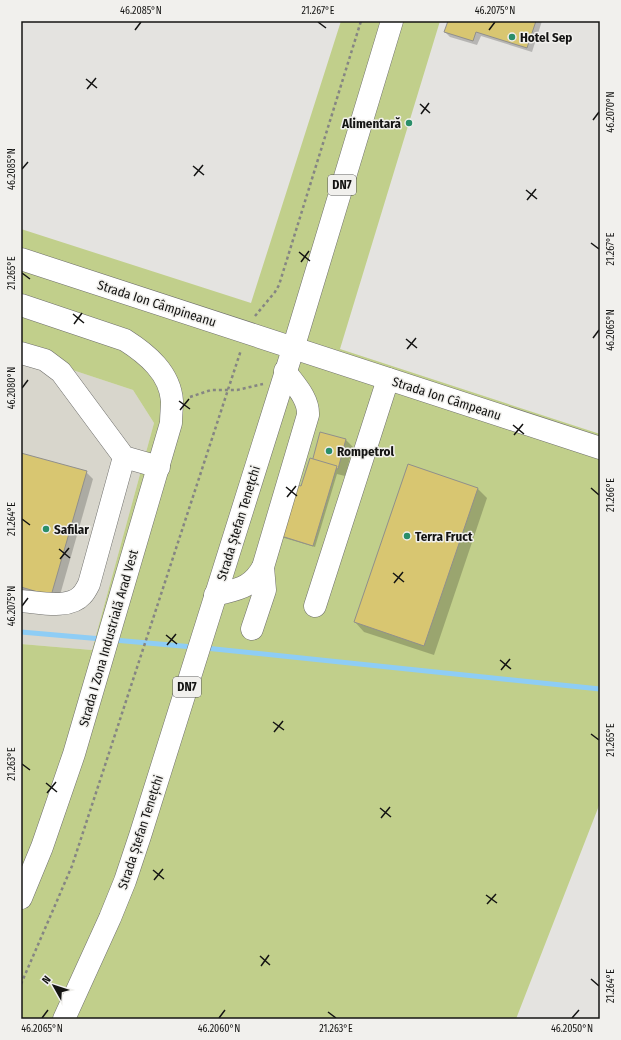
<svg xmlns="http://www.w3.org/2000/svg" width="621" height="1040" viewBox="0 0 621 1040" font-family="'Fira Sans Condensed',sans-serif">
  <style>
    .built { fill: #d8d6cc }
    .green { fill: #c1cf8b }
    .shadow { fill: #0003 }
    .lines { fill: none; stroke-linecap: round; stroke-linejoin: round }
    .stream { stroke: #8ecdf5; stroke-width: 5 }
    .building { fill: #d8c671; stroke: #908f8c }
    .minor-casing { stroke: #6f6f6c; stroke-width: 23 }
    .highway-casing { stroke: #6f6f6c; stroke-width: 23 }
    .path { stroke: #858583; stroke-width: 2.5; stroke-dasharray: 3 3; stroke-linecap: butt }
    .minor { stroke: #fff; stroke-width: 22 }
    .highway { stroke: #fff; stroke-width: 22 }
    .ticks { fill: none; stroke: #141413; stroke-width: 1.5 }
    .poi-dot { fill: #2a8e69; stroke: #f1f0ed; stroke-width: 1.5 }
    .labels { text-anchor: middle; stroke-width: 3; stroke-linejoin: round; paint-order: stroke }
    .shield { fill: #f1f0ed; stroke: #565654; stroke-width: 1 }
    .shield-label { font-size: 12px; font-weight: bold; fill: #141413 }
    .poi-label { font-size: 13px; font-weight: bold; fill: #141413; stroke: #f1f0ed; text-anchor: start }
    .street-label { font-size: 13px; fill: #141413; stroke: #f1f0ed }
    .neatline { fill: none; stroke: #141413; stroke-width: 1.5 }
    .ticks-label { font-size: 10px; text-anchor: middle; fill: #141413 }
  </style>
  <rect width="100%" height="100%" fill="#e4e3e0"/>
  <path class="built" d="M21,353L133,390L154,423L92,650L21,644Z"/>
  <path class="green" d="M341,21H440L340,349L600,434V803L516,1019H21V644L92,650L154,423L133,390L21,353V229L251,303Z"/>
  <g class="shadow">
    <path d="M449,21H542L532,52L481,36L477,45L450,37L445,32Z"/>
    <path d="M346,440L353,447L345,476L337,474L315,547L281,537L313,460Z"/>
    <path d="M21,454L86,472L93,479L58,602L21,591Z"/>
    <path d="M478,489L487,498L434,655L364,632L355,622Z"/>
  </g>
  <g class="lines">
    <g class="stream">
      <path d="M21,632L102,639"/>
      <path d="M114,640L193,647"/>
      <path d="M205,648L600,689"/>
    </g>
  </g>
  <g class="building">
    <path d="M448,21H536L527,48L476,32L473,41L444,32Z"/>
    <path d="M320,432L346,439L338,469L312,462Z"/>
    <path d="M21,453L87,471L51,596L21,587Z"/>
    <path d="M310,458L337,466L313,546L278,535L293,484L301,486Z"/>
    <path d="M408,464L478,488L424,646L354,622Z"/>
  </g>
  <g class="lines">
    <defs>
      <g id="minor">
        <path d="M21,259L600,448"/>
        <path d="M21,305L125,340C147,354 170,373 172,401C172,408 171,416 171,423L74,754L42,847L21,898"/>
        <path d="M21,353L45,360L61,372L124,457L159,467"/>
        <path d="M215,595C237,589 251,589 263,567L308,415C309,398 294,384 285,371"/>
        <path d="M21,601C38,602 69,610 82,595C85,592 87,588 89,584L124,457"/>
        <path d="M315,606L388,379"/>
        <path d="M252,629L265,590L263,567"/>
      </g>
      <path id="highway" d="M64,1019L110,918L125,881L140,836L293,349L392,21"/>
    </defs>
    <use href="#minor" class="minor-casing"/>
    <use href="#highway" class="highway-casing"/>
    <g class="path">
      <path d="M255,316L275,292L279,285L361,21"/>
      <path d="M190,397L211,390H237L263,384"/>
      <path d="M21,984L72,866L241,350"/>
    </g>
    <use href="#minor" class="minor"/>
    <use href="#highway" class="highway"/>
  </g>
  <path class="ticks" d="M318,22L326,28M135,30L141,22M489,30L495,22M86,79L97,88M87,89L96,78M420,104L430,113M421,114L429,103M593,120L599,112M193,166L204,175M22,169L28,162M194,176L203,165M526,190L537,199M527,200L536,189M591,243L599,249M299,252L310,261M301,262L309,251M22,273L30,279M73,314L84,323M74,324L82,313M593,338L599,330M406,339L417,348M407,349L416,338M22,388L28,380M179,401L190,409M180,410L189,399M513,425L524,434M514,435L523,424M286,487L297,496M591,488L599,495M287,497L296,486M22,519L30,525M59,549L70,558M60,559L69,548M393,573L404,582M394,583L403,572M22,606L28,598M166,635L177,644M167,645L176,634M500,660L511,669M501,670L510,659M273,722L284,730M274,732L283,721M591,734L599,740M22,764L30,770M46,783L57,792M47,793L56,782M380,808L391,817M381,818L390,807M153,870L164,879M154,880L163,869M486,895L497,903M487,904L496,894M260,956L270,965M261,966L269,955M591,979L599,986M328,1012L336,1018M42,1018L48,1010M219,1018L225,1010M572,1018L579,1010"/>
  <g class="poi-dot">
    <circle cx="512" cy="37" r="4"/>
    <circle cx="409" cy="123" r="4"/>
    <circle cx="329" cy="451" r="4"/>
    <circle cx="46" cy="529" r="4"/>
    <circle cx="407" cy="536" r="4"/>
  </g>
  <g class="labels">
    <g class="shield">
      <rect x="328" y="175" width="28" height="20" rx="3"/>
      <rect x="173" y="677" width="28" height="20" rx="3"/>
    </g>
    <g class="shield-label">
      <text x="342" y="189">DN7</text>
      <text x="187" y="691">DN7</text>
    </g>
    <g class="poi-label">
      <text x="520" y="42">Hotel Sep</text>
      <text x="401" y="128" text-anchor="end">Alimentară</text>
      <text x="337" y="456">Rompetrol</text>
      <text x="54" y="534">Safilar</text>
      <text x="415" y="541">Terra Fruct</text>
    </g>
    <g class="street-label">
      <text transform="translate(157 303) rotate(18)" y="5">Strada Ion Câmpineanu</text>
      <text transform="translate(447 398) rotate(18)" y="5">Strada Ion Câmpeanu</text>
      <text transform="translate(238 523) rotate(-73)" y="5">Strada Ștefan Tenețchi</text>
      <text transform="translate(108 638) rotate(-74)" y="5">Strada I Zona Industrială Arad Vest</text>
      <text transform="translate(140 832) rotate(-72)" y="5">Strada Ștefan Tenețchi</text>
    </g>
  </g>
  <rect width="621" height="1040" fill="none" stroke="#f1f0ed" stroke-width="44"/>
  <g transform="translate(54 986) rotate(309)" stroke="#f1f0ed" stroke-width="3" paint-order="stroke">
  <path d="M0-3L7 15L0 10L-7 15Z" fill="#141413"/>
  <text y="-6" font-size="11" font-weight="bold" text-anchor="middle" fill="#141413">N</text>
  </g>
  <rect x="22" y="22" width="577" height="996" class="neatline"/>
  <g class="ticks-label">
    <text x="141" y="14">46.2085°N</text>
    <text x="318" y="14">21.267°E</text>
    <text x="495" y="14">46.2075°N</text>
    <text transform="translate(610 112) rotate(-90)" y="4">46.2070°N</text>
    <text transform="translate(11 169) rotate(-90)" y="4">46.2085°N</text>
    <text transform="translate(610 249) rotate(-90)" y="4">21.267°E</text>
    <text transform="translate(11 273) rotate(-90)" y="4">21.265°E</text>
    <text transform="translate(610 330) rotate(-90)" y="4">46.2065°N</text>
    <text transform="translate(11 388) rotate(-90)" y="4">46.2080°N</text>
    <text transform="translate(610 495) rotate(-90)" y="4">21.266°E</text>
    <text transform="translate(11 519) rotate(-90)" y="4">21.264°E</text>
    <text transform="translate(11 606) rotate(-90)" y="4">46.2075°N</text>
    <text transform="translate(610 740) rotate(-90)" y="4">21.265°E</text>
    <text transform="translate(11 764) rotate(-90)" y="4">21.263°E</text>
    <text transform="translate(610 986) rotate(-90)" y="4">21.264°E</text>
    <text x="42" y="1032">46.2065°N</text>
    <text x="219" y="1032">46.2060°N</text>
    <text x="336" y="1032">21.263°E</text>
    <text x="572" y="1032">46.2050°N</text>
  </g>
</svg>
